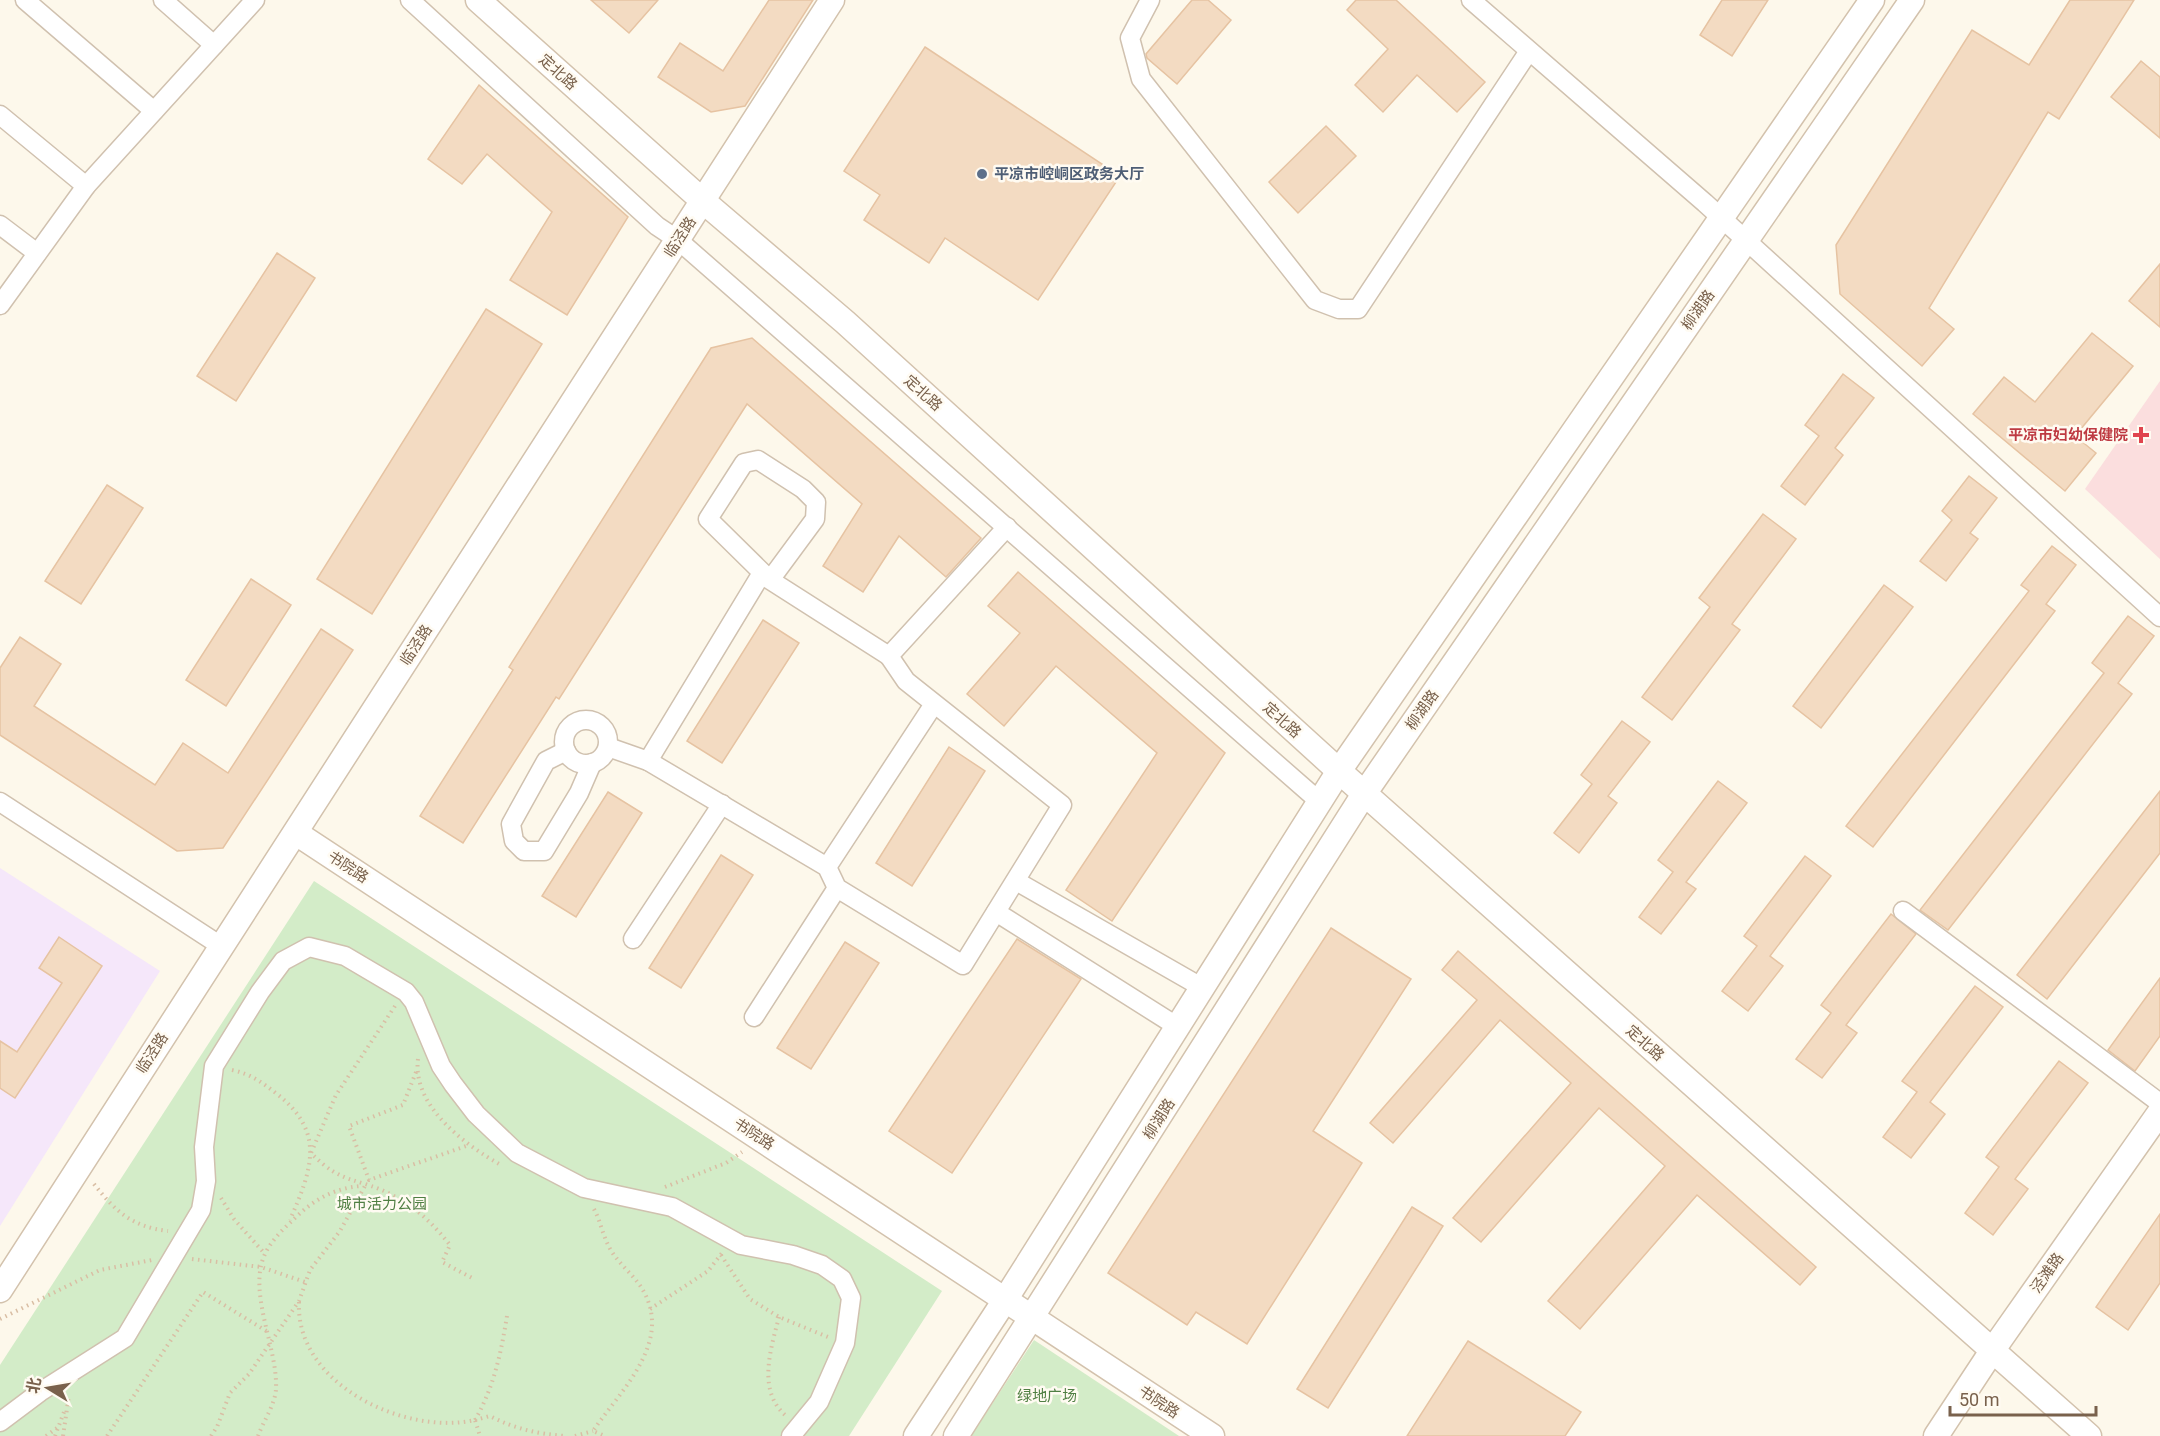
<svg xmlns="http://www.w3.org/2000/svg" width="2160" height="1436" viewBox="0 0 2160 1436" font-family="Roboto,'Noto Sans SC',sans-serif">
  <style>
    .education { fill: #f5e7fa }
    .medical { fill: #fbdede }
    .green { fill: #d3ecc8 }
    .building { fill: #f3dbc2; stroke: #e6c3a2; stroke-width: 1.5 }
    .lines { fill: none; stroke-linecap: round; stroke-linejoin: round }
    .street-casing { stroke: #d0c1af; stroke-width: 21 }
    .secondary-casing { stroke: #d3c2ad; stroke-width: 27 }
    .path { stroke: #d9bea4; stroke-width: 4; stroke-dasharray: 1.5 4.5; stroke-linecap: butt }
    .street { stroke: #fff; stroke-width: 18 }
    .secondary { stroke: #fff; stroke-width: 24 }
    .service-dot { fill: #5c6f8a; stroke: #fffbf2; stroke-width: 2 }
    .health-dot { fill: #e0444e; stroke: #fffbf2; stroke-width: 2 }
    .labels { text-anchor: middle; stroke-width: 5; stroke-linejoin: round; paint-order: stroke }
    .street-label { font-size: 15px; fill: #79614c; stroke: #fffbf2 }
    .service-label { font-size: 15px; font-weight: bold; fill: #4e5e75; stroke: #fffbf2; text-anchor: start }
    .health-label { font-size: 15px; font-weight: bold; fill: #be3a42; stroke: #fffbf2; text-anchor: end }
    .park-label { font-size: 15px; fill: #4f7f43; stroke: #fffbf2 }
  </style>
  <rect width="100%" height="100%" fill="#fdf8eb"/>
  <path class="education" d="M0,868L160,971L0,1226Z"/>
  <path class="medical" d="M2160,381V559L2085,489Z"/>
  <g class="green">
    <path d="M314,881L942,1291L849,1436H0V1365Z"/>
    <path d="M1034,1340L1179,1436H971Z"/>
  </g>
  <g class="building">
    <path d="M591,0H658L629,33Z"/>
    <path d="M769,0H813L745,106L711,112L658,77L680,43L723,71Z"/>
    <path d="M1192,0H1208L1231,20L1177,84L1147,58L1146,54Z"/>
    <path d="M1356,0H1396L1485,82L1457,112L1417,75L1383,112L1355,85L1388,49L1347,10Z"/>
    <path d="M1722,0H1768L1732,56L1700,35Z"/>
    <path d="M2070,0H2134L2059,119L2048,112L1929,308L1954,329L1922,366L1840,294L1836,245L1972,30L2029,65Z"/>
    <path d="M925,47L1120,176L1038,300L945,238L929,263L864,220L880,195L844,171Z"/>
    <path d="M2141,61L2160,77V138L2111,97Z"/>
    <path d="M479,85L628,217L567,315L510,280L552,212L487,154L462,184L428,159Z"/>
    <path d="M1326,126L1356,156L1298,213L1269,182Z"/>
    <path d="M277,253L315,278L236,401L197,376Z"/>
    <path d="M2160,264V327L2129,301Z"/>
    <path d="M486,309L542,344L372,614L317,579Z"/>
    <path d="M2092,333L2133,366L2075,436L2096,453L2065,491L1973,414L2004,377L2035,402Z"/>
    <path d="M752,338L981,538L946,577L899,536L863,592L823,566L862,504L747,404L559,699L556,697L463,843L420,816L513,670L509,667L711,348Z"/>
    <path d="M1843,374L1874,398L1835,448L1843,455L1805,505L1781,486L1819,436L1805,425Z"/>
    <path d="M1969,476L1997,498L1970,533L1978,539L1946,581L1920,561L1952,520L1942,511Z"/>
    <path d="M107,485L143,508L81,604L45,581Z"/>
    <path d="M1763,514L1796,539L1732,624L1740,630L1672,720L1642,697L1710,607L1699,598Z"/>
    <path d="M2052,546L2076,565L2046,604L2055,611L1873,847L1846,826L2029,591L2021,585Z"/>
    <path d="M1018,572L1225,753L1112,921L1066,890L1157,753L1056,666L1004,726L967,694L1020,633L988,606Z"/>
    <path d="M251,579L291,605L226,706L186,680Z"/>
    <path d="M1884,585L1913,607L1821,728L1793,706Z"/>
    <path d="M2128,616L2154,636L2118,683L2132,694L1948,930L1920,910L2104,673L2092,663Z"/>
    <path d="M763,620L799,643L722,763L687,741Z"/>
    <path d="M321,629L353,650L223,848L177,851L0,735V668L20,637L61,664L34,706L155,785L183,743L228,773Z"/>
    <path d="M1622,721L1650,742L1608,796L1617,803L1579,853L1554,833L1592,784L1581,775Z"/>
    <path d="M949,747L985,771L912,886L876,863Z"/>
    <path d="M1718,781L1747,803L1686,882L1696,889L1661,934L1639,917L1673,872L1658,860Z"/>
    <path d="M2160,791V853L2047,999L2017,975Z"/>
    <path d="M608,792L642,813L576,917L542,896Z"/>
    <path d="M721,855L753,875L681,988L649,968Z"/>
    <path d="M1805,856L1831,876L1770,956L1783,966L1748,1011L1722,991L1757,946L1744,936Z"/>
    <path d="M1891,914L1916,934L1846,1025L1857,1033L1822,1078L1796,1059L1831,1013L1821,1005Z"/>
    <path d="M1331,928L1411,979L1313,1131L1362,1163L1247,1344L1196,1312L1187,1325L1108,1273Z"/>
    <path d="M59,937L102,966L15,1098L0,1088V1041L17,1052L62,983L39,968Z"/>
    <path d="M1017,939L1081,979L952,1173L889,1131Z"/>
    <path d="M845,942L879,963L811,1069L777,1048Z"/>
    <path d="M1458,951L1816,1267L1800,1285L1697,1195L1580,1329L1548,1301L1665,1166L1599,1108L1481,1242L1453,1218L1571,1083L1500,1020L1393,1143L1370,1123L1477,1000L1442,970Z"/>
    <path d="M2160,978V1036L2135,1071L2108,1050Z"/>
    <path d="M1975,986L2003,1007L1930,1102L1945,1114L1911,1158L1883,1137L1917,1092L1902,1081Z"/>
    <path d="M2059,1061L2088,1083L2015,1179L2028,1189L1993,1235L1965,1213L1999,1167L1986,1157Z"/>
    <path d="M1412,1207L1443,1226L1328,1408L1297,1389Z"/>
    <path d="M2160,1214V1283L2128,1330L2096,1307Z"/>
    <path d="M1468,1341L1581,1412L1565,1436H1407Z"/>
  </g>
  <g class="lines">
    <defs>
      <g id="street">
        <path d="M25,0L154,111"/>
        <path d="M163,0L214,45"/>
        <path d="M410,0L657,226L678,240L1320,802"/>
        <path d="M1150,0L1130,38L1141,79L1315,300L1339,309H1358L1529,51"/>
        <path d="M1471,0L1705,203L2160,617"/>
        <path d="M0,115L86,186"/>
        <path d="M0,225L37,253"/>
        <path d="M0,305L86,186L255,0"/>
        <path d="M770,580L815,519L816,502L803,489L758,460L744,463L708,519L770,580L889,656"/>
        <circle cx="586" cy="742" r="22"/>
        <path d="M608,747L648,761L827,867L837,888L963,965L1062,805L906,681L889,656L1007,527"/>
        <path d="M566,751L546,761L511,824L514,841L524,851H544L579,793L592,763"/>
        <path d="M648,761L762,573"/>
        <path d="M0,802L221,946"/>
        <path d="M827,867L934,704"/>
        <path d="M1016,881L1203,988"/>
        <path d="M1903,911L2160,1103"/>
        <path d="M996,912L1178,1027"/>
        <path d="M633,939L722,804"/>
        <path d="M754,1017L837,888"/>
        <path d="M0,1422L40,1392L125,1338L201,1210L206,1181L204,1147L214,1066L260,992L283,961L309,947L345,956L406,992L414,1002L441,1066L453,1084L476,1114L517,1153L584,1188L672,1207L741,1245L793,1255L822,1265L842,1279L851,1298L845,1343L819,1402L791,1436"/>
      </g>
      <g id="secondary">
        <path d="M478,0L703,201L845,322L1339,771L2089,1436"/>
        <path d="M296,833L1212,1436"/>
        <path d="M0,1290L832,0"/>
        <path d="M916,1436L1005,1300L1339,771L1872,0"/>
        <path d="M956,1436L1364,794L1912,0"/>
        <path d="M1936,1436L1992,1351L2160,1112"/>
      </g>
    </defs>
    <use href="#street" class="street-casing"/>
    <use href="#secondary" class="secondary-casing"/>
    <g class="path">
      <path d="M395,1006L336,1095L311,1153C343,1186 359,1177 394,1196C416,1207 435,1226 450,1245L442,1262L474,1279"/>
      <path d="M418,1059C412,1106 465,1145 501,1165"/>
      <path d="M232,1070C251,1074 263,1083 277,1094C327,1133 311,1171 290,1220"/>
      <path d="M416,1072L403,1105L349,1126L369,1180L469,1145"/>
      <path d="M94,1184C115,1211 132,1227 168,1231"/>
      <path d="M665,1187L726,1163L742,1152"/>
      <path d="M221,1198L234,1219L265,1254"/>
      <path d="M594,1209C601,1222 603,1238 612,1252C621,1266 636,1277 644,1292C672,1344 620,1391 593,1431L605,1436"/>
      <path d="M721,1255L750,1299L779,1317L828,1337"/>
      <path d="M192,1259L261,1267L305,1282"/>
      <path d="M299,1302C295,1384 405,1436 475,1420L480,1436"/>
      <path d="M650,1309L708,1271L722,1253"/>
      <path d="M779,1317C771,1348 757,1390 785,1415"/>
      <path d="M0,1319L100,1270L152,1260"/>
      <path d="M475,1420C494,1387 501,1353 507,1316"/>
      <path d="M475,1420L490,1416C515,1429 538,1434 566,1436"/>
      <path d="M46,1436L57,1428"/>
      <path d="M55,1436L64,1412"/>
      <path d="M63,1436L69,1395"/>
      <path d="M107,1436L203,1292L268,1332"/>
      <path d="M211,1436L217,1427L230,1393L249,1374L299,1301L310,1270L340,1231L365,1186"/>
      <path d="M258,1436C263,1422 275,1405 276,1389C278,1348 247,1292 265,1254C271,1241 283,1229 294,1219C313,1200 334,1188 361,1186"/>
      <path d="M575,1436L593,1431"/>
    </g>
    <use href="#street" class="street"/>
    <use href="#secondary" class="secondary"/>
  </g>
  <circle class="service-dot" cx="982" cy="174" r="6"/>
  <path class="health-dot" d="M2138 426h6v6h6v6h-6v6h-6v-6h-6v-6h6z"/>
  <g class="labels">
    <g class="street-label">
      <text transform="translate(558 72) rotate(42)" y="5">定北路</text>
      <text transform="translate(680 237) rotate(-57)" y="5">临泾路</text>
      <text transform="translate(1698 310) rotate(-55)" y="5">柳湖路</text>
      <text transform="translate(923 393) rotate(42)" y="5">定北路</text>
      <text transform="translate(416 645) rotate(-57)" y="5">临泾路</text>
      <text transform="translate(1422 710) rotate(-55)" y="5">柳湖路</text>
      <text transform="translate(1282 720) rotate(42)" y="5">定北路</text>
      <text transform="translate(348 867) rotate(33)" y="5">书院路</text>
      <text transform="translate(1645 1043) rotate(42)" y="5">定北路</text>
      <text transform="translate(152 1053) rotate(-57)" y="5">临泾路</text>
      <text transform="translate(1159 1119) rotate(-58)" y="5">柳湖路</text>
      <text transform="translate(754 1134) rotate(33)" y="5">书院路</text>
      <text transform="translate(2047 1273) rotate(-55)" y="5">泾滩路</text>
      <text transform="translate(1159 1402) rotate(34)" y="5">书院路</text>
    </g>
    <g class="service-label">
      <text x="994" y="179">平凉市崆峒区政务大厅</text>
    </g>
    <g class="health-label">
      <text x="2128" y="440">平凉市妇幼保健院</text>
    </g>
    <g class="park-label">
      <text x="382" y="1209">城市活力公园</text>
      <text x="1047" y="1401">绿地广场</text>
    </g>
  </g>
  <g transform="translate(48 1388) rotate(281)" stroke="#fffbf2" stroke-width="4.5" paint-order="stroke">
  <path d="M0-4.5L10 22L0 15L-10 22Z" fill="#79614c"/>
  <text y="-9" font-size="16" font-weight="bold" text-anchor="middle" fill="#79614c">北</text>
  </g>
  <path d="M1950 1406v9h146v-9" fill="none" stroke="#79614c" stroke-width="3"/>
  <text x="1959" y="1406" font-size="18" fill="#79614c" stroke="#fffbf2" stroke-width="4.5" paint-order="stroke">50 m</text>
</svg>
